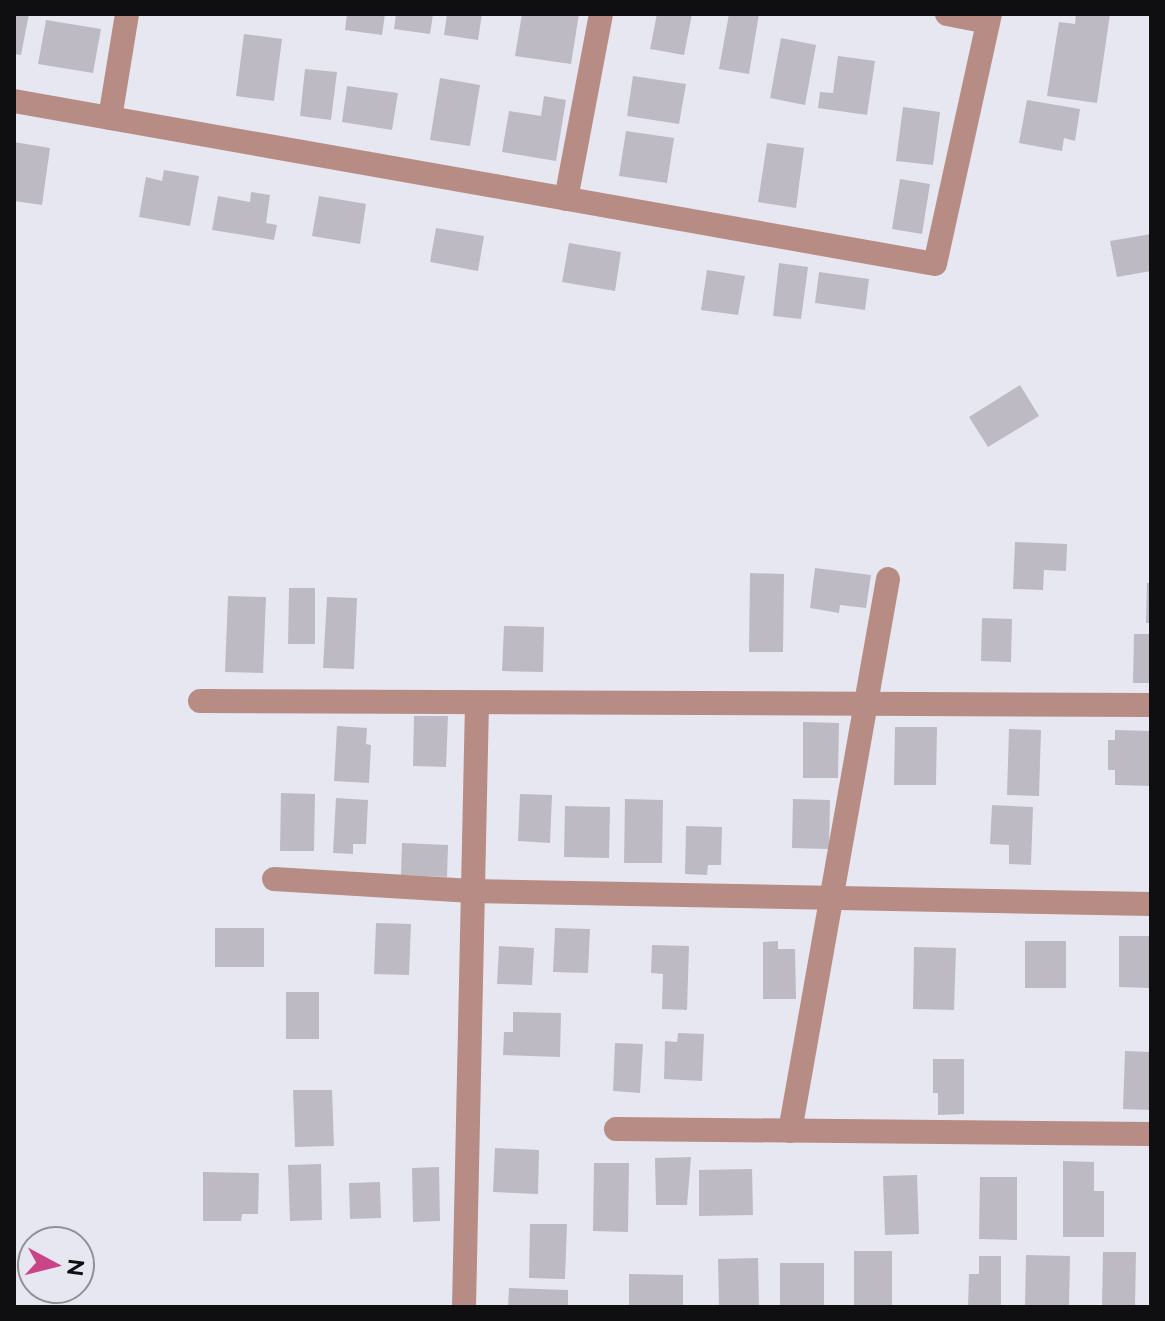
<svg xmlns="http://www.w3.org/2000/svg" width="1165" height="1321" viewBox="0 0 1165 1321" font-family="Raleway,sans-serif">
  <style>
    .building { fill: #bebac4 }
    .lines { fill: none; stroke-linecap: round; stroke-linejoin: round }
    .street { stroke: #b78c85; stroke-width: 24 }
  </style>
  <rect width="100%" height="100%" fill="#e7e7f2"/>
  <g class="building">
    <path d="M14,14H29L21,55L14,54Z"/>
    <path d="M347,14H385L382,35L345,30Z"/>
    <path d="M396,14H433L430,34L394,29Z"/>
    <path d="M447,14H482L478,40L444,35Z"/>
    <path d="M522,14H579L571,64L515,56Z"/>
    <path d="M657,14H692L684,55L650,49Z"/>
    <path d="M729,14H759L749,74L719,69Z"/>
    <path d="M1076,14H1110L1097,103L1047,96L1059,22L1075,24Z"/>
    <path d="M46,20L101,29L93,73L38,64Z"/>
    <path d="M244,34L282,39L274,101L236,96Z"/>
    <path d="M781,38L816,45L805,105L770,98Z"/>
    <path d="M838,56L875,61L867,115L818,108L820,92L833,93Z"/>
    <path d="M305,69L337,72L331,120L300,116Z"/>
    <path d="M633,76L686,84L679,124L627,116Z"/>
    <path d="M440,78L480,85L470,146L430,140Z"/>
    <path d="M347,86L398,93L392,130L342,122Z"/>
    <path d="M544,96L566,100L556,161L502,152L509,111L541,116Z"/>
    <path d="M1027,100L1080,109L1075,141L1064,138L1062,151L1019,143Z"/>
    <path d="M903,107L940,112L933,165L896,161Z"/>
    <path d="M626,131L674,138L667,183L619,176Z"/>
    <path d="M14,142L50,148L42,205L14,201Z"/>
    <path d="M767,143L804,148L796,208L758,202Z"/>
    <path d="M164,170L199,176L190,226L139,217L146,177L162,181Z"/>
    <path d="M900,179L930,184L922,234L892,229Z"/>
    <path d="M251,192L270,195L266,223L277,225L274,240L212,230L218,196L250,202Z"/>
    <path d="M319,196L366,204L360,244L312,236Z"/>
    <path d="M436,228L484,236L478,271L430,262Z"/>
    <path d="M1151,234V271L1117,277L1110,241Z"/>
    <path d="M569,243L621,252L615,291L562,282Z"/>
    <path d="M779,263L808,267L801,319L773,316Z"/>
    <path d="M707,270L745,276L738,315L701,310Z"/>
    <path d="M819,272L869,279L865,310L815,303Z"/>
    <path d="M1020,385L1039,416L988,447L969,417Z"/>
    <path d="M1015,542L1067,544L1066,571L1044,570L1043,590L1013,589Z"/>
    <path d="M815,568L871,575L866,608L840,605L839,613L810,608Z"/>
    <path d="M750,573L784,574L783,652H749Z"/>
    <path d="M1147,583H1151V623H1146Z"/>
    <path d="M289,588H315V644H288Z"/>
    <path d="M228,596L266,597L263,673L225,672Z"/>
    <path d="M327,597L357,598L354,669L323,668Z"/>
    <path d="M982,618L1012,619L1011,662L981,661Z"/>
    <path d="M504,626L544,627L543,672L502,671Z"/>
    <path d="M1134,634H1151V683H1133Z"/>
    <path d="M414,716H448L446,767L413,766Z"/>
    <path d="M803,722L839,723L838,778H803Z"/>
    <path d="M337,726L367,728L366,744L371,745L369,783L334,781Z"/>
    <path d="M895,727H937L936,785H894Z"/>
    <path d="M1009,729L1041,730L1039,796L1007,795Z"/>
    <path d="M1115,730L1151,731V786L1115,785V770H1108V740H1115Z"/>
    <path d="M281,793L315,794L314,851H280Z"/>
    <path d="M520,794L552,795L550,843L518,841Z"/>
    <path d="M336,798L368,800L366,844H353V854L333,853Z"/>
    <path d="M625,799L663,800L662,863H624Z"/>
    <path d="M793,799L830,800L829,849L792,848Z"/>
    <path d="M992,805L1033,807L1031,865L1009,864V845L990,844Z"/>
    <path d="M565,806L610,807L609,858L564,857Z"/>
    <path d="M686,826L722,827L721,865H708L707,875L685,874Z"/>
    <path d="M402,843L448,845L447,877L401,875Z"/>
    <path d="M376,923L411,924L409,975L374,974Z"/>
    <rect x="215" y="928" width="49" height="39"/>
    <path d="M555,928L590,929L588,973L553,972Z"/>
    <path d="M1119,936H1151V988L1119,987Z"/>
    <path d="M778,941V949H795L796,999H763V942Z"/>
    <rect x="1025" y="941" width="41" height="47"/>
    <path d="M652,945L689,946L687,1010L662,1009L663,974L651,973Z"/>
    <path d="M499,946L534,948L532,985L497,984Z"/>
    <path d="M914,947L956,948L954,1010L913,1009Z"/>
    <rect x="286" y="992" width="33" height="47"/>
    <path d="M513,1012L561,1013L560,1057L503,1055L504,1032H513Z"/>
    <path d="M678,1033L704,1034L702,1081L664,1079L665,1041L677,1042Z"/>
    <path d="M615,1043L643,1044L640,1093L613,1091Z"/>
    <path d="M1125,1051L1151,1052V1110L1123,1109Z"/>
    <path d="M933,1059H964V1114L938,1115V1093H933Z"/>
    <path d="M293,1090H332L334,1146L295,1147Z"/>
    <path d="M495,1148L539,1150L538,1194L493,1192Z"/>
    <path d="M691,1157L687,1205H656L655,1158Z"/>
    <path d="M1063,1161L1094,1162V1191H1104V1237H1063Z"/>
    <path d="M594,1163H629L628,1232L593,1231Z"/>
    <path d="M321,1164L322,1220L290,1221L288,1165Z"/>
    <path d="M439,1167L440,1221L413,1222L412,1168Z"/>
    <path d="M752,1169L753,1215L699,1216V1170Z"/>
    <path d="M203,1172L259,1173L258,1214H242L241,1221H203Z"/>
    <path d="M917,1175L919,1234L885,1235L883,1176Z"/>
    <path d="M980,1177H1017V1240L979,1239Z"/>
    <path d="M380,1182L381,1218L350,1219L349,1183Z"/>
    <path d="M530,1224H567L565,1279L529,1278Z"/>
    <rect x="854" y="1251" width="38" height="56"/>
    <path d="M1103,1252H1136L1135,1307H1102Z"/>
    <path d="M1026,1255L1070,1256L1069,1306L1025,1305Z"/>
    <path d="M979,1256H1001V1307H968L969,1274H979Z"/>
    <path d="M758,1258L759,1307H719L718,1259Z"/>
    <rect x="780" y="1263" width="44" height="44"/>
    <path d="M629,1274L683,1275V1307H629Z"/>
    <path d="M509,1288L568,1290V1307H508Z"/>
  </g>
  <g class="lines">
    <g class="street">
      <path d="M947,14L988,22"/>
      <path d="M14,101L935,264L990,14"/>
      <path d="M110,118L127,14"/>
      <path d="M566,199L601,14"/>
      <path d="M200,701L1151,705"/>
      <path d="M274,879L472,891L1151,904"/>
      <path d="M616,1129L1151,1134"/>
      <path d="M790,1131L888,579"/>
      <path d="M464,1307L477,703"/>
    </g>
  </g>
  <rect width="1165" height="1321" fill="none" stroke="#0f0f12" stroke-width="32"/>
  <g transform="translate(56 1265) rotate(97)"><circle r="38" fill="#e7e7f2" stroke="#919198" stroke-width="2"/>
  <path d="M0-6L14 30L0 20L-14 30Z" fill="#ca4588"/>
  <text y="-12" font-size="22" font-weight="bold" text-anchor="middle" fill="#0f0f12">N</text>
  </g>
</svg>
